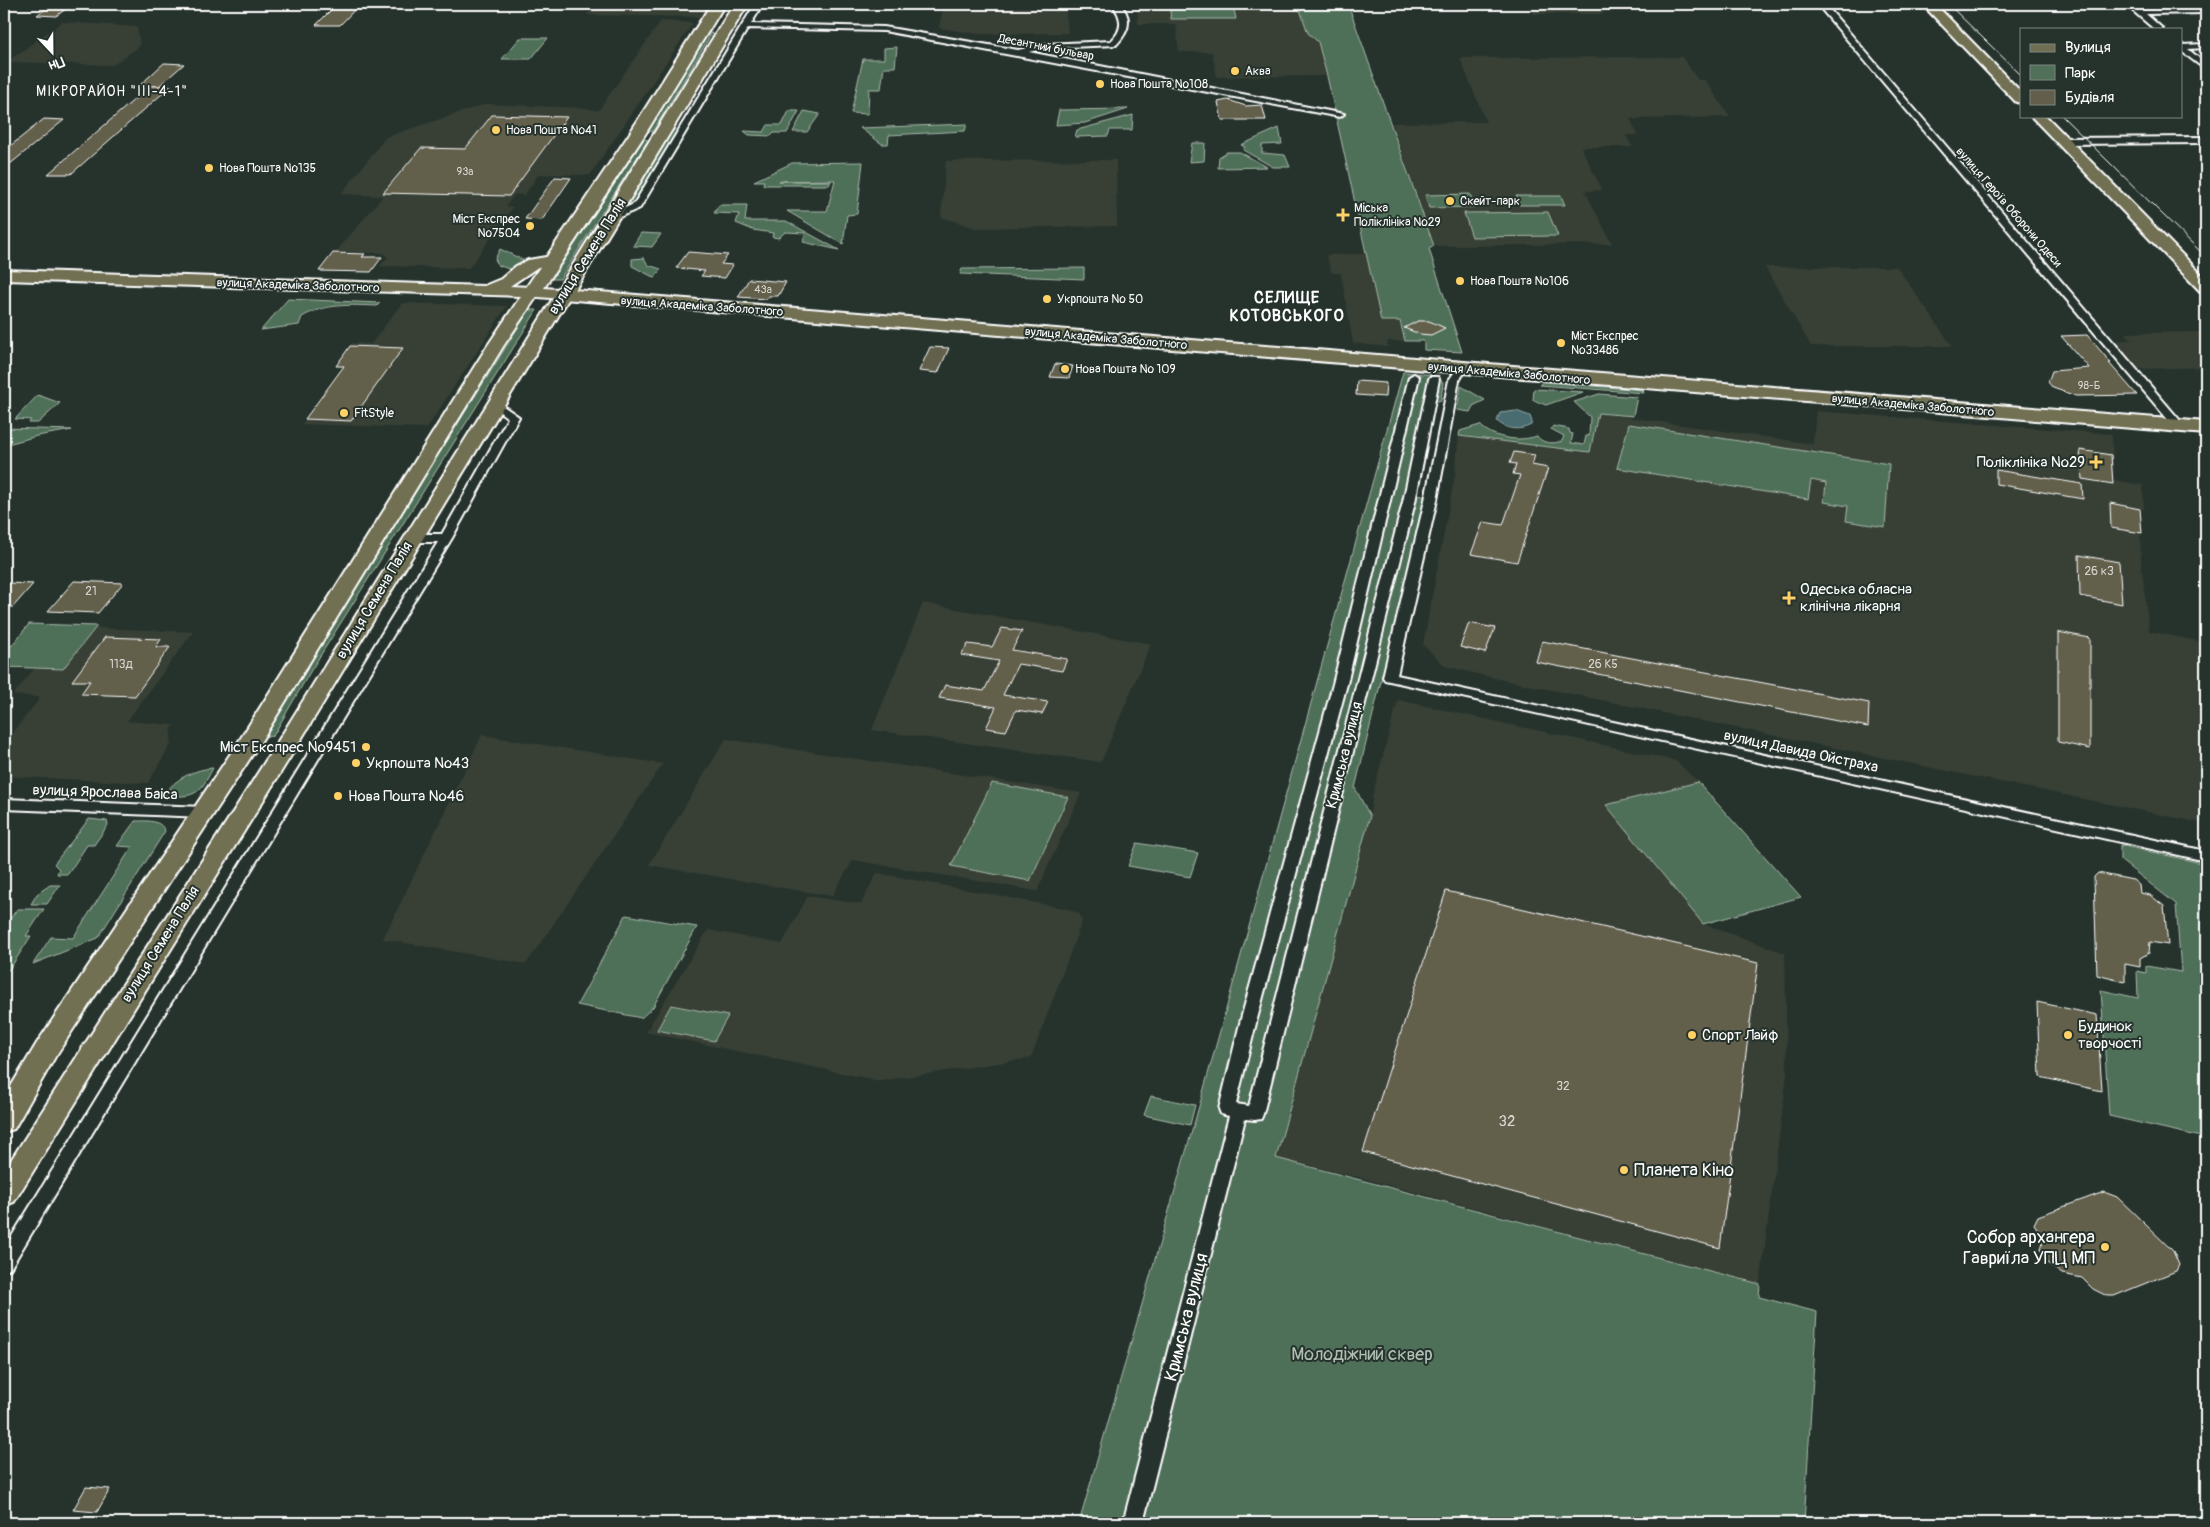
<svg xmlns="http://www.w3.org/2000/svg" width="2210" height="1527" viewBox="0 0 2210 1527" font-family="Pangolin,sans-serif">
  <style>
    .built { fill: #384036 }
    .green { fill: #507059; stroke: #a8b8ac }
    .water { fill: #4a6c71; stroke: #92a7aa }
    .building { fill: #625e4b; stroke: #fff }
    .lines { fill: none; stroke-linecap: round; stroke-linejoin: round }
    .street-casing { stroke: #fff; stroke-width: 4 }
    .primary-casing { stroke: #fff; stroke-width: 4 }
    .highway-casing { stroke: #fff; stroke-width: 4 }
    .street { fill: #26332d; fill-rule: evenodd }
    .primary { fill: #716f52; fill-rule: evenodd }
    .highway { fill: #716f52; fill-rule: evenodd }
    .tram { stroke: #fff; stroke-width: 1 }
    .poi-dot { fill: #ffd166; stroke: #26332d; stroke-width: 2 }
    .labels { text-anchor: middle; stroke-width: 4; stroke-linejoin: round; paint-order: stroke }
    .far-number-label { font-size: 11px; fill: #d8d7d2 }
    .far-street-label { font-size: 12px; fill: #fff; stroke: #26332d }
    .far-poi-label { font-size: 12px; fill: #fff; stroke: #26332d; text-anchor: start }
    .number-label { font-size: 12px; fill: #d8d7d2 }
    .far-neighbourhood-label { font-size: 14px; letter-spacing: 1px; fill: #fff; stroke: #26332d }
    .street-label { font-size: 15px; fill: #fff; stroke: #26332d }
    .poi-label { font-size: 15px; fill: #fff; stroke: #26332d; text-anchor: start }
    .near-number-label { font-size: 15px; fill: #d8d7d2 }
    .far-district-label { font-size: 16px; font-weight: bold; letter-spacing: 1px; fill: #fff; stroke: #26332d }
    .near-poi-label { font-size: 18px; fill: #fff; stroke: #26332d; text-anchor: start }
    .near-street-label { font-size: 18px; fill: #fff; stroke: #26332d }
    .near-park-label { font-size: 18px; fill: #b0bfb4; stroke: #26332d }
  </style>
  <rect width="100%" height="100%" fill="#26332d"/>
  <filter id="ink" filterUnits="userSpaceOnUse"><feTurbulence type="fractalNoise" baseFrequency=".02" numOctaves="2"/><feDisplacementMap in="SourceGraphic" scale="10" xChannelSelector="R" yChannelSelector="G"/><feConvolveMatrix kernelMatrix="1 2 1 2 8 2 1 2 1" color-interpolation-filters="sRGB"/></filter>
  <g filter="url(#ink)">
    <g class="built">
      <path d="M595,4H718L709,17L587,15Z"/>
      <path d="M947,4H1065L1068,33L979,34L939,28L944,5Z"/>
      <path d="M1137,4H1298L1308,33L1318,42L1327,76L1217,77L1212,52H1179L1176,24H1138Z"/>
      <path d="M1528,4H1654L1658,9L1602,10L1604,14H1534Z"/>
      <path d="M2134,4H2206V8L2140,9Z"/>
      <path d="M661,21L693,23L590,175L539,174L524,195L515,194L506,206L513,207L469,268L380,266L388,257L382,253L336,252L383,196L341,194L386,137L486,104L586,108L598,111Z"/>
      <path d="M62,22L137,27L140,46L113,65L7,62Z"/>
      <path d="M1682,57L1698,80H1705L1730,117L1630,119L1638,135H1626L1632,147H1581L1602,190L1585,191L1612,244L1434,246L1392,123L1486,122L1460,58Z"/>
      <path d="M1116,160L1117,226L976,228L941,217L946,161Z"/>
      <path d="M1366,254L1381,321H1400L1405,341H1387L1388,347L1353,343L1341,273H1332L1326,255Z"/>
      <path d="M1765,267H1897L1952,346H1811Z"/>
      <path d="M402,303L507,306L427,428L302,424L344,367L335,366L350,346L352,343L371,344Z"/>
      <path d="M2206,332V367L2138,369L2113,341L2132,340L2126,333Z"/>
      <path d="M1816,411L2112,434L2113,480L2143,485L2144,509H2140L2141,562L2149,631L2202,642L2206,686V824L1494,678L1445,666L1423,645L1455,475L1459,436L1590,452L1598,413L1813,444Z"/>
      <path d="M923,603L1151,644L1101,762L872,730Z"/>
      <path d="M95,628L193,632L127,721L174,725L171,730V744L148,783L4,776V743L41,697L13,695L35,668L63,669Z"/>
      <path d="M1398,700L1676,761L1698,782L1606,806L1703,924L1785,953L1787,1074L1760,1284L1354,1176L1276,1158L1370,816L1373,793Z"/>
      <path d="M482,735L663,764L526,964L383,939Z"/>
      <path d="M726,739L1081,793L1037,891L853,860L832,896L649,865Z"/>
      <path d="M877,873L1068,909L1079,914L1082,921L1031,1058L880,1081L646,1032L708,930L782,944L808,896L861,904Z"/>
    </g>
    <g class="green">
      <path d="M1298,4H1348L1434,246L1429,249L1462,352L1424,350V341H1405L1400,321H1381L1327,76L1318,42L1308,33Z"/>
      <path d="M1169,5H1233L1236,19H1171Z"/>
      <path d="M706,33H712L653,131L647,132Z"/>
      <path d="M520,38H548L531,59H502Z"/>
      <path d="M897,47L895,67H884L881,89H869L868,114L851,113L863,59H884V48Z"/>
      <path d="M1128,109L1085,123L1056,125L1059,110Z"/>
      <path d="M789,111H799L787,133H774L771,136L749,135L744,131L764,132L768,125H782Z"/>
      <path d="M804,111L820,114L807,132H793Z"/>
      <path d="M1133,115L1132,130H1110L1108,136L1075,137L1077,130Z"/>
      <path d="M967,124L965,131L889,135L888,144H882L860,128Z"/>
      <path d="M1279,128L1282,144L1262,145V153L1285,155L1290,167H1273L1243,150L1245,147L1241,145Z"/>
      <path d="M671,130H677L635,202L630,203L629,198Z"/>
      <path d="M644,139L648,140L560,279H552Z"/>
      <path d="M1192,143H1205L1204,161L1189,162Z"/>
      <path d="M1227,152H1240L1267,167L1218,168L1219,157Z"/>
      <path d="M863,162L857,214L847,215L843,244L787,211H827L835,180L779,181H831L829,185H763L764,181H754L792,163Z"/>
      <path d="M1470,194L1475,207L1429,208L1425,195Z"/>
      <path d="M1516,196H1561L1565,205H1519Z"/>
      <path d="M719,205H747L745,221H786L839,250L803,242L805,233L785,232L779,238L772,237L773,233L753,230L736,223L739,214L714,213Z"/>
      <path d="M1548,212L1558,236L1472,237L1464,213Z"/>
      <path d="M641,233L661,234L652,247L633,246Z"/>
      <path d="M500,249L525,261L511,270L498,265L495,259Z"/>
      <path d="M644,258L648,265L661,269L655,278L632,266V259Z"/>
      <path d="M1084,268V279L960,274L962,269Z"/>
      <path d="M288,299L380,303L377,306C350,305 326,303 302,317L299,325L261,330Z"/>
      <path d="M529,310H537L310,672L273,736L264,737L263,735Z"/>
      <path d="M1403,372L1435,375L1443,382L1441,400L1431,403L1415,494L1426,497L1355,788L1370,816L1276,1158L1760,1284L1759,1297L1817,1312L1804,1523H1079L1200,1103Z"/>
      <path d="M1542,382L1643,390L1644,393L1540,385Z"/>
      <path d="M1461,386L1485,400L1473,406L1470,412L1457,410Z"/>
      <path d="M1534,389L1583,392L1546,405L1533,400Z"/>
      <path d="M1599,394L1637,397L1633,416L1598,413L1590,452L1459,436L1460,431L1480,425C1493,439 1520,442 1537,436C1542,444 1554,444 1562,441L1564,436L1551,429L1553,426L1569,429L1570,433L1573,434L1571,443L1584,445L1586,436H1589L1590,417L1574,402Z"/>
      <path d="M38,395L60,403L38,423H29L31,420L15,419Z"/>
      <path d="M1629,424L1889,464L1885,527L1846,521L1848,506L1824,502L1826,483L1811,480L1808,499L1617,468Z"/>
      <path d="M4,428L72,430L37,436L4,445Z"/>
      <path d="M29,624L97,626L63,669L4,667V655Z"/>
      <path d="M213,768C199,795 196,797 166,796L165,794C174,779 195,769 213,768Z"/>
      <path d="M1698,782L1801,897L1703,924L1606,805Z"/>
      <path d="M992,783L1068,797L1030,881L951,866Z"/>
      <path d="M89,819L107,821L108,825L94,845H87L68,874H57L59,869L54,864Z"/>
      <path d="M135,821C146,821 160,819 165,831L98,938L33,964L51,937L73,938L132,847L117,846Z"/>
      <path d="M1137,843L1198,853L1190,877L1128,866Z"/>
      <path d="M2120,845L2206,864V1138L2109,1116L2101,990L2138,998L2137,971L2146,973V966L2181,972L2176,904L2120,860Z"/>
      <path d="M50,885H60L47,904H31L37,894Z"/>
      <path d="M17,909H44L26,936H31L9,970H4V928Z"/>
      <path d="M626,915L697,927L653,1007L641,1018L577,1005Z"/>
      <path d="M671,1005L728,1016L714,1041L657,1030Z"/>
      <path d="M1151,1096L1195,1105L1190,1125L1144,1115Z"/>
    </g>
    <path class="water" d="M1516,411L1530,416L1532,422L1531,425C1520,431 1506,430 1497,421L1500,413Z"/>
    <g class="building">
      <path d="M53,4H73L56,16L37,15Z"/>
      <path d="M337,4H360L340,25H316Z"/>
      <path d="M164,63L184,64L159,86H139Z"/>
      <path d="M150,86H171L71,174H48Z"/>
      <path d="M1228,100L1246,106L1262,105L1266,120H1222L1218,102Z"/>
      <path d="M492,115L567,117L509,196L383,193L421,148L465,149Z"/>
      <path d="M44,119L64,120L4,169V151Z"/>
      <path d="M555,177L571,178L542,220L525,219Z"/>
      <path d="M688,252L728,255L721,264L733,265L725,278L701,276L705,271L676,268Z"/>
      <path d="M333,253L365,254L362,257H382L371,272L319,271Z"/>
      <path d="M749,279L786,282L778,296H769L767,299L738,297Z"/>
      <path d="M1418,321H1429L1445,328L1431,335L1420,334L1404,328Z"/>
      <path d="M2087,335L2111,363H2109L2137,395L2076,396L2053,388L2048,382L2052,371L2089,368L2061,336Z"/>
      <path d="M350,346L403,348L351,421L305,419L344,366H336Z"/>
      <path d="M930,347L949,348L938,373L919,371Z"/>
      <path d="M1055,364L1073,366L1069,378L1050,377Z"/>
      <path d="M1357,381L1386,383L1385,397L1356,395Z"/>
      <path d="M2080,450L2111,455L2113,484L2082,479Z"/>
      <path d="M1514,452L1535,455L1532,465L1548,468L1517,562L1471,554L1483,522L1503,525L1520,475L1513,474L1516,464L1510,463Z"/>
      <path d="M1996,470L2082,484L2083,499L1996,484Z"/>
      <path d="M2110,503L2140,509L2142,533L2111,528Z"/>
      <path d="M2079,555L2119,562L2122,604L2080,596Z"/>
      <path d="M74,581L123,583L98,613L48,611Z"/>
      <path d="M8,583L33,584L13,607H4V589Z"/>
      <path d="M1469,623L1495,628L1485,653L1460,647Z"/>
      <path d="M1002,628L1022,631L1012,650L1067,659L1062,671L1018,664L1003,695L1048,702L1042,714L1016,710L1006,731L986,728L996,707L939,698L945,685L984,691L999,661L961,655L968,644L992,647Z"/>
      <path d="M2058,632L2090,638V749L2058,742Z"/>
      <path d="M105,637L161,639L156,647H170L135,696L81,694L90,681H72Z"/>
      <path d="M1542,641L1869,703L1868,727L1536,662Z"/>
      <path d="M2098,873L2133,880L2139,885L2140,893L2150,895L2164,906L2168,945L2150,942L2149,953L2140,958V967L2125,964V982L2097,975L2094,877Z"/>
      <path d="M1446,891L1758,963L1720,1248L1363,1152Z"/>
      <path d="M2037,1002L2097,1015L2102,1091L2040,1077Z"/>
      <path d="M2104,1192L2117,1197L2173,1251L2179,1265L2176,1271L2114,1296H2107L2093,1289L2082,1278L2062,1274L2046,1262L2041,1249L2044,1238L2034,1224L2038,1216Z"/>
      <path d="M86,1487L110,1489L97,1512L73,1510Z"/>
    </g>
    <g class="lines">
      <defs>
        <g id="street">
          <path d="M755,4H763L751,24L884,27L1018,50L1045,44L1111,41C1124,29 1122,17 1112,4H1120C1133,18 1129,32 1116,45L1045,48L1029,52L1344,114L1340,117L884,31L748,28L640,208L615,219H609V215L634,204Z"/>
          <path d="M1817,4H1825L2183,424V428H2175Z"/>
          <path d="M2125,4H2133L2140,10L2206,9V13L2146,14L2163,29H2154Z"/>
          <path d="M2206,44V48L2188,49L2206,64V70L2181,51V45Z"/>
          <path d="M2206,137V143L2062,144L2058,141L2062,138Z"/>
          <path d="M1462,366L1467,369L1459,380L1437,500L1397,675L2206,851V861L1385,680L1383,677L1425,500L1449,380L1458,367Z"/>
          <path d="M1414,374L1419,377L1347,684L1257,1019L1236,1104L1249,1106L1403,502L1429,379L1430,377H1438L1439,379L1415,502L1263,1114L1261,1119L1255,1120L1245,1119L1143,1523H1123L1229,1116L1221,1114L1219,1109L1241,1019L1333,684L1409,377Z"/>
          <path d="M496,401L519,417L452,538L10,1269L4,1271V1249L438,542H413L407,538L413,534H442L508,418L492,406L491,404Z"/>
          <path d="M4,799L204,807L211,812L204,817L4,809Z"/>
        </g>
        <g id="primary">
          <path d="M1922,4H1935L2021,92V103L2016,102Z"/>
          <path d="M2031,116H2046L2206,279V293L2200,291Z"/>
          <path d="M552,256L560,261L558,264L538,267L510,286L532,287L540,292L504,345L260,743L55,1057L14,1129L4,1132V1098L37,1043L239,741L488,345L521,296L4,280V270L484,286L501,279L516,266L528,260Z"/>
          <path d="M563,290L571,295L297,746L14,1202L4,1205V1171L275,746L555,295Z"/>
        </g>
        <path id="highway" d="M711,4H725L644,136L544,288L558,289L734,4H748L575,290L2206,422V434L526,296L523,292L628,136Z"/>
      </defs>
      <use href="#street" class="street-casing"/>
      <use href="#primary" class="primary-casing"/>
      <use href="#highway" class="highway-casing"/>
      <use href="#street" class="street"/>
      <use href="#primary" class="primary"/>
      <use href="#highway" class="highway"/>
      <g class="tram">
        <path d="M1948,4L2021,75"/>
        <path d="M2062,116L2206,257"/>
      </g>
    </g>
  </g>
  <g class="poi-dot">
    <circle cx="1235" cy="71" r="5"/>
    <circle cx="1100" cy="84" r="5"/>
    <circle cx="496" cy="130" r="5"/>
    <circle cx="209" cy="168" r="5"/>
    <circle cx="1450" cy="201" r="5"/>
    <path d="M1340.5 207.5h5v5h5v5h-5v5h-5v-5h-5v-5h5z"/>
    <circle cx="530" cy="226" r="5"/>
    <circle cx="1460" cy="281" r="5"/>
    <circle cx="1047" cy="299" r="5"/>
    <circle cx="1561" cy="343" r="5"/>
    <circle cx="1065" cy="369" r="5"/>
    <circle cx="344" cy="413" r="5"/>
    <path d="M2093.5 454.5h5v5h5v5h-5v5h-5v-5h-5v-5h5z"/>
    <path d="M1786.5 590.5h5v5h5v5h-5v5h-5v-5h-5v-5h5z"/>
    <circle cx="366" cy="747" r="5"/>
    <circle cx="356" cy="763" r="5"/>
    <circle cx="338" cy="796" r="5"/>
    <circle cx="1692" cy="1035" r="5"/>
    <circle cx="2068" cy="1035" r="5"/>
    <circle cx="1624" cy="1170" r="5"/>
    <circle cx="2105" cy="1247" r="5"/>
  </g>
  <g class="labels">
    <g class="far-number-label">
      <text x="465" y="175">93а</text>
      <text x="763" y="293">43а</text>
      <text x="2089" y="389">98-Б</text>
    </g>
    <g class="far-street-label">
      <text transform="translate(1046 47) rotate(11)" y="4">Десантний бульвар</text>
      <text transform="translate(2009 207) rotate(49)" y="4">вулиця Героїв Оборони Одеси</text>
      <text transform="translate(298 285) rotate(2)" y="4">вулиця Академіка Заболотного</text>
      <text transform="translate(702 306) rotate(4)" y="4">вулиця Академіка Заболотного</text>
      <text transform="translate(1106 338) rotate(5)" y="4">вулиця Академіка Заболотного</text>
      <text transform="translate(1509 373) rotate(5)" y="4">вулиця Академіка Заболотного</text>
      <text transform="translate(1913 405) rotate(5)" y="4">вулиця Академіка Заболотного</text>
    </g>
    <g class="far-poi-label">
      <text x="1245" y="75">Аква</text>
      <text x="1110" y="88">Нова Пошта №108</text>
      <text x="506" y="134">Нова Пошта №41</text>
      <text x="219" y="172">Нова Пошта №135</text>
      <text x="1460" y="205">Скейт-парк</text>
      <text x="1354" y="212">Міська<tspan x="1354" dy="14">Поліклініка №29</tspan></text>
      <text x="520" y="223" text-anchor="end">Міст Експрес<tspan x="520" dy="14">№7504</tspan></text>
      <text x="1470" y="285">Нова Пошта №106</text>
      <text x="1057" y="303">Укрпошта № 50</text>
      <text x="1571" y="340">Міст Експрес<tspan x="1571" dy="14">№33486</tspan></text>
      <text x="1075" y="373">Нова Пошта № 109</text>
      <text x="354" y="417">FitStyle</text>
    </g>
    <g class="number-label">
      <text x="2099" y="575">26 к3</text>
      <text x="91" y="595">21</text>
      <text x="121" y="668">113д</text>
      <text x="1603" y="668">26 К5</text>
      <text x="1563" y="1090">32</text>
    </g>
    <g class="far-neighbourhood-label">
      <text x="112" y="96">МІКРОРАЙОН "ІІІ-4-1"</text>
    </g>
    <g class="street-label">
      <text transform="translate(587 256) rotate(-58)" y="5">вулиця Семена Палія</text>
      <text transform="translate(374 600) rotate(-59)" y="5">вулиця Семена Палія</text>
      <text transform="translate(1801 751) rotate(12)" y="5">вулиця Давида Ойстраха</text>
      <text transform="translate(1344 755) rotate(-76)" y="5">Кримська вулиця</text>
      <text transform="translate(105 792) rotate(2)" y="5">вулиця Ярослава Баіса</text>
      <text transform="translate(160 944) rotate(-58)" y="5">вулиця Семена Палія</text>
    </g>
    <g class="poi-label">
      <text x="2085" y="467" text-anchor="end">Поліклініка №29</text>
      <text x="1800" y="594">Одеська обласна<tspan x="1800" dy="17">клінічна лікарня</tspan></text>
      <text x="356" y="752" text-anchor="end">Міст Експрес №9451</text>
      <text x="366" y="768">Укрпошта №43</text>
      <text x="348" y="801">Нова Пошта №46</text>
      <text x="2078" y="1031">Будинок<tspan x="2078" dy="17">творчості</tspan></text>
      <text x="1702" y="1040">Спорт Лайф</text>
    </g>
    <g class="near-number-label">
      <text x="1507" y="1126">32</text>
    </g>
    <g class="far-district-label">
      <text x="1287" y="303">СЕЛИЩЕ<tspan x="1287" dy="18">КОТОВСЬКОГО</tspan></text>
    </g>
    <g class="near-poi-label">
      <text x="1634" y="1176">Планета Кіно</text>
      <text x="2095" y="1243" text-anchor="end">Собор архангера<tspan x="2095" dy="21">Гавриїла УПЦ МП</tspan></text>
    </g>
    <g class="near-street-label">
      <text transform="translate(1186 1317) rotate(-76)" y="6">Кримська вулиця</text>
    </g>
    <g class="near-park-label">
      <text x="1362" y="1360">Молодіжний сквер</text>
    </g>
  </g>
  <rect width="2210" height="1527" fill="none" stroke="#26332d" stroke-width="20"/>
  <rect x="10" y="10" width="2190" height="1507" fill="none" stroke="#fff" stroke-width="2" filter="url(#ink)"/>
  <rect x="2020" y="28" width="162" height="90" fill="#26332d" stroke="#7d8581"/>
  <rect x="2030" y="44" width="25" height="8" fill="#716f52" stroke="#7d8581"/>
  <text x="2065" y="52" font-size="15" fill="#ffffff">Вулиця</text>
  <rect x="2030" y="65" width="25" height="15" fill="#507059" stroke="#7d8581"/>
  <text x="2065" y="78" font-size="15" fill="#ffffff">Парк</text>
  <rect x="2030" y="90" width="25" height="15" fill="#625e4b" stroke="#7d8581"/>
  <text x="2065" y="102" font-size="15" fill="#ffffff">Будівля</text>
  <g transform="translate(52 52) rotate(158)" stroke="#26332d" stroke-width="4" paint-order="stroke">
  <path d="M0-4L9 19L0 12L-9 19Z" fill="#ffffff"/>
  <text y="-8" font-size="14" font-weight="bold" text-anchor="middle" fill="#ffffff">Пн</text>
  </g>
</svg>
